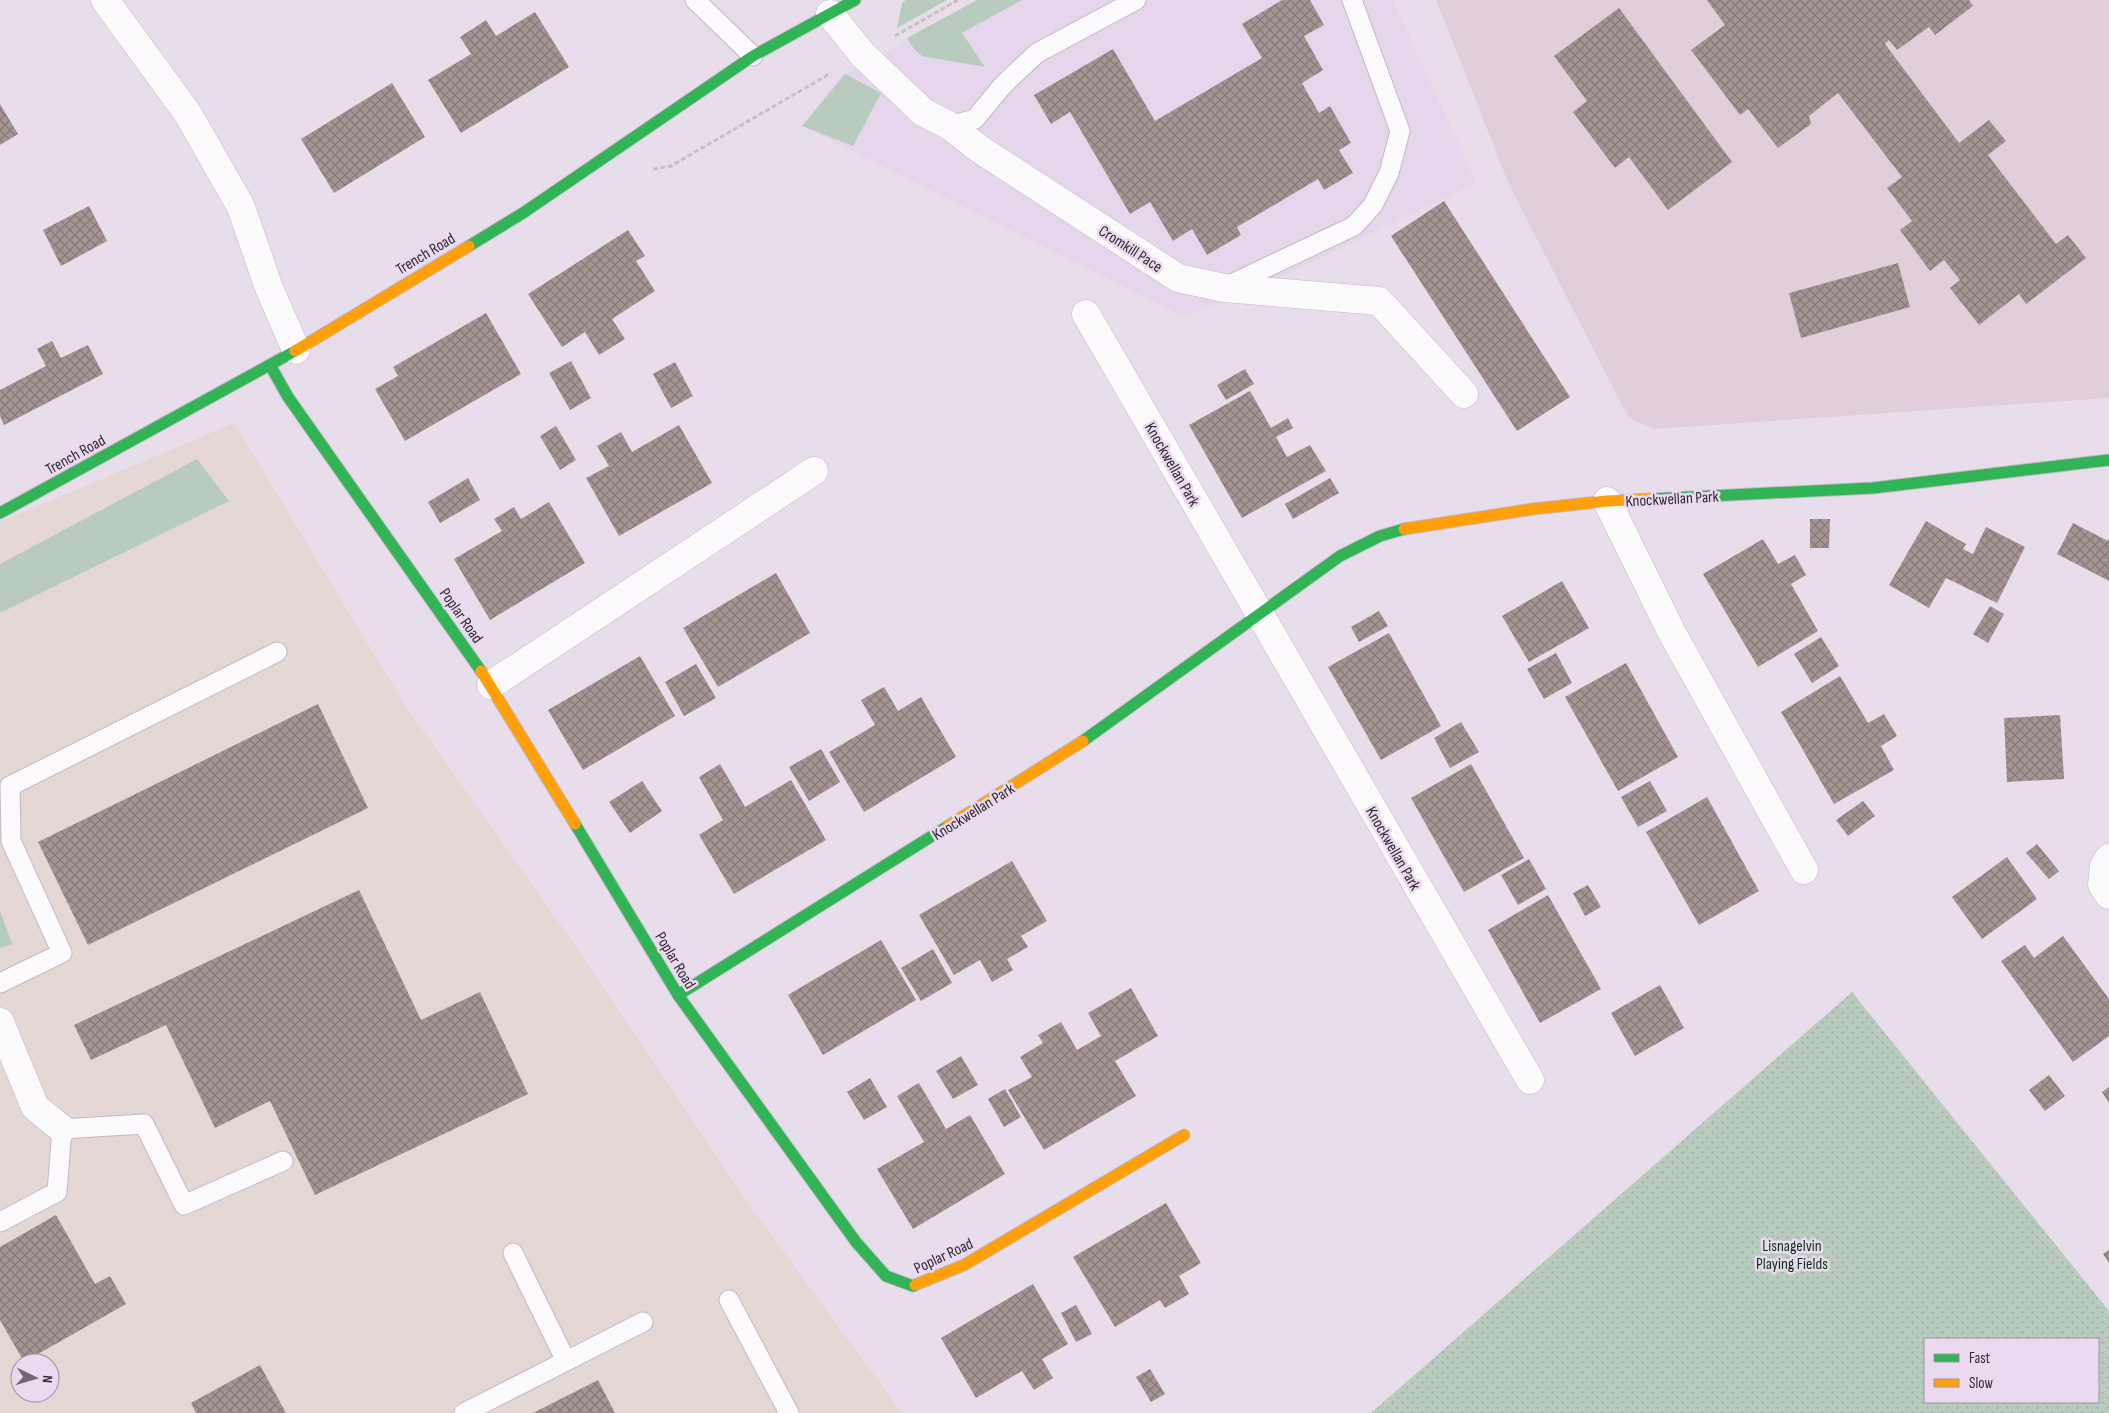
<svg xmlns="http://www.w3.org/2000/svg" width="2109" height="1413" viewBox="0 0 2109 1413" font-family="'Sofia Sans Condensed',sans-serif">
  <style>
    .built { fill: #e6d6ec }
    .industrial { fill: #e5d8d4; fill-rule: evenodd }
    .education { fill: #e0cfda }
    .green { fill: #b9cbbf }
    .park { fill: url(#park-dots); fill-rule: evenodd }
    .building { fill: url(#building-cross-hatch) }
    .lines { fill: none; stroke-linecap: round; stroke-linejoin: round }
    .lane-casing { stroke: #c0b9c3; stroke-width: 21 }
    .street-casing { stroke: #c0b9c3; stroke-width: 29 }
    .fast-casing { stroke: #c0b9c3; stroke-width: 13 }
    .slow-casing { stroke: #c0b9c3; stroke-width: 13 }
    .path { stroke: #c5c2c6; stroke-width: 3; stroke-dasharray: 5 2.5; stroke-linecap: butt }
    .lane { stroke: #fcfafc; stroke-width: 19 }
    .street { stroke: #fcfafc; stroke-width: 28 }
    .fast { stroke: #30b455; stroke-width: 11 }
    .slow { stroke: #ff9f0a; stroke-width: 11 }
    .labels { text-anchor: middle; stroke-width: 5; stroke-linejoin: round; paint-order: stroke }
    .street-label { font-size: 16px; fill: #2f2931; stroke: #ebd9f0 }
    .park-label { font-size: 16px; fill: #063316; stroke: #ebd9f0 }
  </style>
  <defs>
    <pattern id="park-dots" width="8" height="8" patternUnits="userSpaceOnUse" patternTransform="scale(1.25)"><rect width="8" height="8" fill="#b9cbbf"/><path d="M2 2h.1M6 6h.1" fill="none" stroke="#9faea5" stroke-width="1.8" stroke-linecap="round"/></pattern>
    <pattern id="building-cross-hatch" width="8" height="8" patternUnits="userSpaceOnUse" patternTransform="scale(1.25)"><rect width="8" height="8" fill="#a49594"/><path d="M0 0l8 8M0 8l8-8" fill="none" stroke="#867a79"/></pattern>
  </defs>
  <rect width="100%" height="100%" fill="#e8deeb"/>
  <path class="built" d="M985,0H1393L1475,180L1474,184L1249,293L1183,316L802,126L841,76Z"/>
  <path class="industrial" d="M234,423L405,705L577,948L753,1210L902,1413H0V522ZM20,1363H50V1393H20Z"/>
  <path class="education" d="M1436,0H2109V398L1655,429L1629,418L1510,187Z"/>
  <g class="green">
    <path d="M906,0H947L897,28L902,3Z"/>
    <path d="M977,0H1022L962,33L985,67L922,56L914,49L907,38Z"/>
    <path d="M845,74L881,93L853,146L802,126Z"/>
    <path d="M197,459L229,501L0,613V564Z"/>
    <path d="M0,911L12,944L0,948Z"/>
  </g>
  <path class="park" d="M1852,992L2109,1311V1413H1371ZM1925,1339H2098V1402H1925Z"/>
  <g class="building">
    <path d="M1282,0H1310L1324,25L1304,36L1323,70L1302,83L1319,113L1330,106L1351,143L1339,150L1353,173L1324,190L1318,179L1237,227L1241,235L1207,255L1192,229L1173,241L1150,202L1130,214L1070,112L1051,124L1034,95L1113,49L1155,121L1262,58L1242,24Z"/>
    <path d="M1707,0H1969L1973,6L1935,35L1929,27L1897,50L1889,40L1885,44L1959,143L1989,120L2006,141L1988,155L2056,244L2068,235L2086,258L2026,304L2019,294L1979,325L1950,288L1960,280L1944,260L1930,271L1900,230L1912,221L1887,188L1902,177L1838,93L1809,116L1811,124L1778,148L1748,109L1740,115L1691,50L1725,25Z"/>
    <path d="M1619,8L1732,162L1668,210L1629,157L1615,168L1573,112L1587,101L1554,56Z"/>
    <path d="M535,12L569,67L461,133L428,80L471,54L460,37L486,20L496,36Z"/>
    <path d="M392,83L425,137L334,193L301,139Z"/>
    <path d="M0,104L18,134L0,145Z"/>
    <path d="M1444,201L1570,397L1517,431L1391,236Z"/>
    <path d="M89,206L107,241L61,266L43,230Z"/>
    <path d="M628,230L645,256L636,261L655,291L612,319L625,339L599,355L585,332L562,347L528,294Z"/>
    <path d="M1898,263L1910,307L1801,338L1789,293Z"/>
    <path d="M486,313L521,374L405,441L375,389L398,376L393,367Z"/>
    <path d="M52,341L61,358L88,345L103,374L4,425L0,416V390L46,366L37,349Z"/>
    <path d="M571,361L591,398L570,410L549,373Z"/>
    <path d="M675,362L693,396L671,408L653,374Z"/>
    <path d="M1245,369L1254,384L1226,400L1217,385Z"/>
    <path d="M1250,391L1271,428L1288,418L1293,428L1276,437L1287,457L1310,445L1326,471L1242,518L1189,425Z"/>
    <path d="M679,425L712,483L619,536L586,478L609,466L597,446L621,432L632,452Z"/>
    <path d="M556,426L576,460L560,470L540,436Z"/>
    <path d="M468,478L480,500L440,523L428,502Z"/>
    <path d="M1330,478L1339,493L1293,519L1285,504Z"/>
    <path d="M549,502L585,563L490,620L454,559L502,531L494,519L514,507L521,519Z"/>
    <path d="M1810,519H1830L1829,548H1810Z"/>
    <path d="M1926,521L1966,544L1963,549L1973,554L1986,527L2025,547L1997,603L1946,578L1929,608L1889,585Z"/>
    <path d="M2073,523L2108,541L2109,538V581L2057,554Z"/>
    <path d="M1763,539L1778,564L1795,555L1806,575L1791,584L1818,631L1758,667L1703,574Z"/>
    <path d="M776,573L810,633L718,687L683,628Z"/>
    <path d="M1562,581L1589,628L1529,662L1502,616Z"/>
    <path d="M1990,606L2004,614L1988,643L1973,634Z"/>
    <path d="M1379,611L1388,626L1359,642L1351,627Z"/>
    <path d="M1389,633L1441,726L1381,760L1328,667Z"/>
    <path d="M1821,637L1839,666L1812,683L1794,654Z"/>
    <path d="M1556,653L1572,683L1544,699L1527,669Z"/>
    <path d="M640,656L675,716L583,770L548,710Z"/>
    <path d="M1626,663L1678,757L1618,791L1565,697Z"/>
    <path d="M696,664L716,698L684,716L665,682Z"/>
    <path d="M1840,676L1868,723L1884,714L1897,736L1881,746L1894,770L1834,804L1781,712Z"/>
    <path d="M884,687L898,711L921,697L956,757L864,812L829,752L875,725L861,700Z"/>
    <path d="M318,704L368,808L88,945L38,842Z"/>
    <path d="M2060,715L2064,779L2007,782L2004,718Z"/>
    <path d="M1461,722L1479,752L1450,768L1434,738Z"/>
    <path d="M821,749L840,782L809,801L789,767Z"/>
    <path d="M720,764L745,807L791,780L826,840L734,894L699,835L723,820L699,777Z"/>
    <path d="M1471,764L1524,858L1464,892L1411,798Z"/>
    <path d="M642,781L662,811L630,833L609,802Z"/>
    <path d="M1650,781L1667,811L1638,827L1621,797Z"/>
    <path d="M1707,797L1759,891L1699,925L1646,832Z"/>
    <path d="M1863,801L1875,816L1848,836L1836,820Z"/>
    <path d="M2037,844L2059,871L2049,879L2026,853Z"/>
    <path d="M2007,857L2037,899L1982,939L1952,897Z"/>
    <path d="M1529,859L1546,889L1518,905L1501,875Z"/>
    <path d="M1012,861L1047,921L1021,936L1028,947L1007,959L1013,970L992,982L980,960L954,975L919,915Z"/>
    <path d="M1588,885L1601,907L1585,916L1573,893Z"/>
    <path d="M359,890L421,1020L480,992L528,1094L315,1195L270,1101L215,1128L166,1025L91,1060L74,1025Z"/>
    <path d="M1548,895L1601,989L1540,1023L1488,930Z"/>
    <path d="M2063,936L2109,999V1036L2073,1062L2001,961L2025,945L2034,958Z"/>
    <path d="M881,940L916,1000L823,1055L788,995Z"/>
    <path d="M933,949L952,983L921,1001L901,968Z"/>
    <path d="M1660,985L1684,1028L1635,1056L1611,1013Z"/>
    <path d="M1131,988L1158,1036L1115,1061L1136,1096L1044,1150L1008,1090L1032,1077L1020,1057L1043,1043L1038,1035L1061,1022L1077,1050L1101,1036L1088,1013Z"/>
    <path d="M961,1056L978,1085L953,1099L936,1071Z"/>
    <path d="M2049,1075L2065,1096L2045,1111L2029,1090Z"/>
    <path d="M870,1078L887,1107L864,1120L847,1092Z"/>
    <path d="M919,1083L946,1129L970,1115L1005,1174L913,1229L877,1169L924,1142L897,1096Z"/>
    <path d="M2109,1087V1103L2102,1092Z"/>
    <path d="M1005,1089L1021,1117L1004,1127L988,1099Z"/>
    <path d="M1166,1203L1201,1263L1179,1276L1189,1294L1165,1308L1160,1300L1115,1327L1073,1257Z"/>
    <path d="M56,1215L95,1284L110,1276L126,1304L24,1362L0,1320V1247Z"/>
    <path d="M2109,1250V1263L2103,1254Z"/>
    <path d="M1033,1284L1068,1344L1042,1359L1053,1378L1034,1390L1022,1371L976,1398L941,1338Z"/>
    <path d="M1076,1305L1092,1334L1076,1342L1061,1313Z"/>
    <path d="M260,1365L286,1413H196L191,1403Z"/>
    <path d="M1150,1369L1165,1394L1151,1402L1136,1377Z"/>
    <path d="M598,1380L615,1413H533Z"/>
  </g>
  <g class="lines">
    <defs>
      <g id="lane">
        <path d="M695,0L753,56"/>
        <path d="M950,126L975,119L1003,85L1037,53L1136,0"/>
        <path d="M1225,287L1354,226L1373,205L1389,173L1400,131L1352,0"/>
        <path d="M0,983L62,953L11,841L10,786L277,652"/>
        <path d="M0,1222L57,1192L62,1129L144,1124L184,1205L283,1161"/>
        <path d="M513,1253L566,1361"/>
        <path d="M729,1300L789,1413"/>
        <path d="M464,1413L643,1322"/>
      </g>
      <g id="street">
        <path d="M105,0L188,114L241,207L269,288L296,350"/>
        <path d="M830,14L863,55L923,112L950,126L978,148L1178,278L1224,288L1379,301L1464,394"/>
        <path d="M1086,314C1234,569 1381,825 1530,1080"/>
        <path d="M1607,501L1672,633L1804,870"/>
        <path d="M491,685L814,471"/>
        <path d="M2109,858L2104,866L2102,885L2109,895"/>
        <path d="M0,1022L35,1107L62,1129"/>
      </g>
      <g id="fast">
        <path d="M469,246L523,213L753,56L855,0"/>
        <path d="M270,365L288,397L481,671"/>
        <path d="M1651,499L1873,488L2109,460"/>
        <path d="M0,513L295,351"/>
        <path d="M1083,741L1340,556L1380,536L1404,529"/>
        <path d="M575,824L678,995L856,1242L886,1276L913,1286L915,1285"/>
        <path d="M678,995L948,826"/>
      </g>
      <g id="slow">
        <path d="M295,351L469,246"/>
        <path d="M1404,529L1533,509L1607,501L1651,499"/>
        <path d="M481,671L575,824"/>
        <path d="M948,826L1083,741"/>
        <path d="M915,1285L964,1265L1184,1135"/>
      </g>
    </defs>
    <use href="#lane" class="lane-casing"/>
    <use href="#street" class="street-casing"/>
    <use href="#fast" class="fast-casing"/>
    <use href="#slow" class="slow-casing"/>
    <g class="path">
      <path d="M895,36L958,0"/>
      <path d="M653,169L671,166L831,73"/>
    </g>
    <use href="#lane" class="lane"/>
    <use href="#street" class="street"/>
    <use href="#fast" class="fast"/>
    <use href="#slow" class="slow"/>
  </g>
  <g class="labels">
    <g class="street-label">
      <text transform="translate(1131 248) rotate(33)" y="6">Cromkill Pace</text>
      <text transform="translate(425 253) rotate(-31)" y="6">Trench Road</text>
      <text transform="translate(75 454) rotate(-29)" y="6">Trench Road</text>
      <text transform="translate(1173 464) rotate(60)" y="6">Knockwellan Park</text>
      <text transform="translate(1672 498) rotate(-3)" y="6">Knockwellan Park</text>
      <text transform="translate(462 615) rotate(55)" y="6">Poplar Road</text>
      <text transform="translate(973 811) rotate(-32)" y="6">Knockwellan Park</text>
      <text transform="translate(1394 848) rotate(60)" y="6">Knockwellan Park</text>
      <text transform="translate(676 960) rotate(59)" y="6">Poplar Road</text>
      <text transform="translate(943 1255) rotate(-25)" y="6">Poplar Road</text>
    </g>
    <g class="park-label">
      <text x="1792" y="1251">Lisnagelvin<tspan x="1792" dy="18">Playing Fields</tspan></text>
    </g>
  </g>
  <rect x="1924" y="1338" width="175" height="65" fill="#ebd9f0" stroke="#a093a4"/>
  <rect x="1934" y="1354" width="25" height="8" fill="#30b455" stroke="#a093a4"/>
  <text x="1969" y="1363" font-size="15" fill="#2f2931">Fast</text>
  <rect x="1934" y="1379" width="25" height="8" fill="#ff9f0a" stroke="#a093a4"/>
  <text x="1969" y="1388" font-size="15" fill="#2f2931">Slow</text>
  <g transform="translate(35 1378) rotate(95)"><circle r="24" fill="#ebd9f0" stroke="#a093a4"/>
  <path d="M0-4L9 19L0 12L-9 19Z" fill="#706872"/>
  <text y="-8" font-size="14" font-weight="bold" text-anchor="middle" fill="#2f2931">N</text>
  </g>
</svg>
